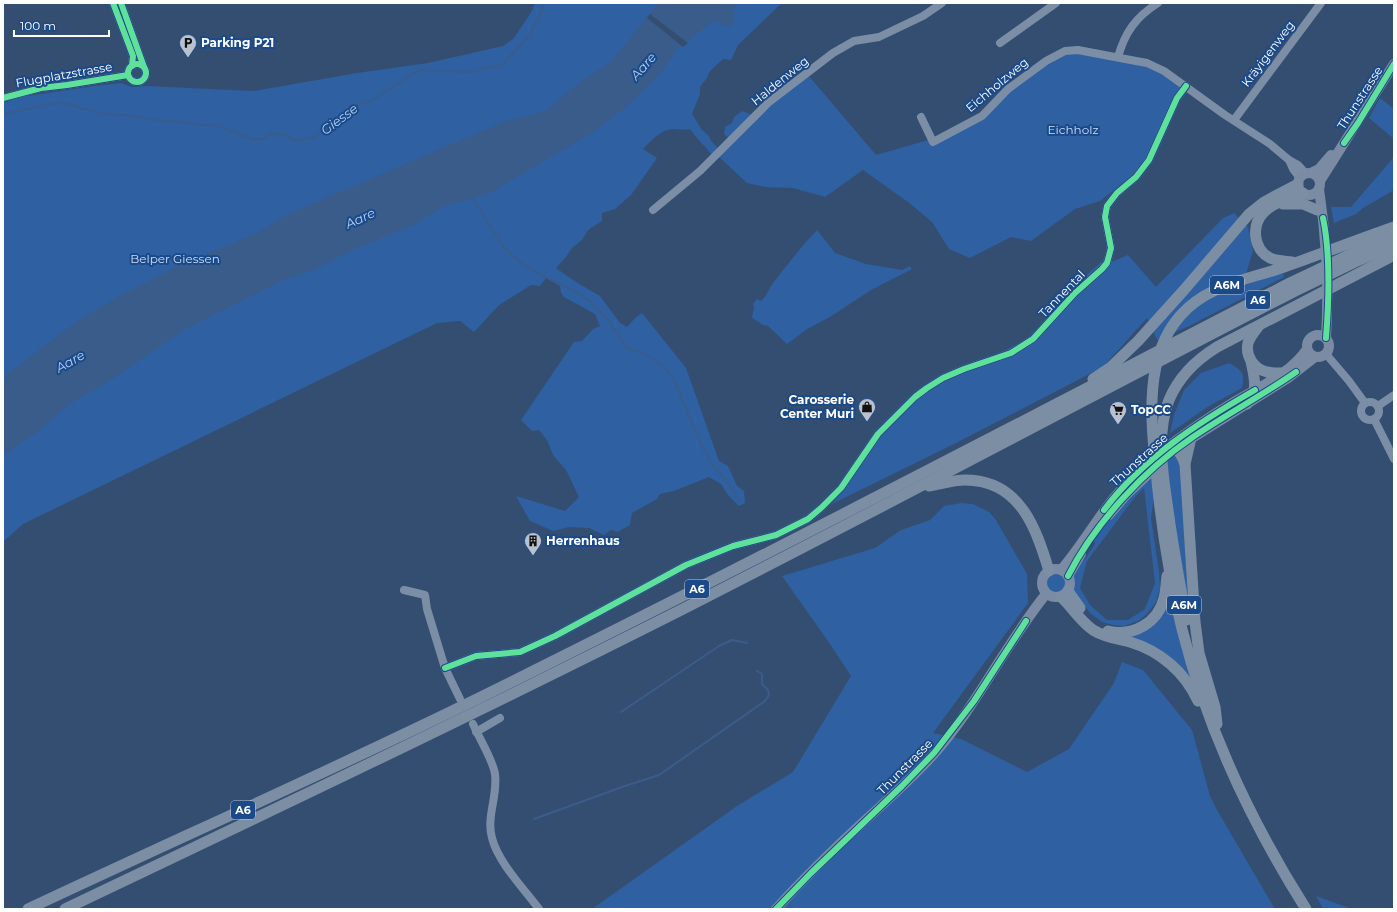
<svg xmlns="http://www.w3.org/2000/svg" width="1397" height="912" viewBox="0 0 1397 912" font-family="Montserrat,sans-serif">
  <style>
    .green { fill: #2f60a1; fill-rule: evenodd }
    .water { fill: #3a5c8a }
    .pier { fill: #344e71 }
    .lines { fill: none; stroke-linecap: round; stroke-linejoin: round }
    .stream { stroke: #3a5c8a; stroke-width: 2 }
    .minor { stroke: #7b8ea6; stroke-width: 8 }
    .major { stroke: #7a8ba3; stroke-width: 10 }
    .highway { stroke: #7c8ea4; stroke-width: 11 }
    .cycleway-casing { stroke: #1b4a8a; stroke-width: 8 }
    .cycleway { stroke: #60e19b; stroke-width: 6 }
    .labels { text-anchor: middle; stroke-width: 4; stroke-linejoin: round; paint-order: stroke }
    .shield { fill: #1b4a8a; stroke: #bbc9dc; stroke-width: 1 }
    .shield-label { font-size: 11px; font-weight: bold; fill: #fff }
    .poi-label { font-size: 12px; font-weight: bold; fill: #fff; stroke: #1b4a8a; text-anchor: start }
    .street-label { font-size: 12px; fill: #fff; stroke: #1b4a8a }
    .park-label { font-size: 12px; fill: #cbdff9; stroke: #1b4a8a }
    .water-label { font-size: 13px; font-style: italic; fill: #b1cff4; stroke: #1b4a8a }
  </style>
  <rect width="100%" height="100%" fill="#344e71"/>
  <g class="green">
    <path d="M535,3H782L738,45L731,60L723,59L710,71L707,78L700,87V94L692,114L702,130L709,136L711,141L717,147V151L712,155C705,146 697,139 690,129C685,131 680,129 674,129C661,129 652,140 643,149L657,158L631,195L615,209L602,213V221L588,230L582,240L572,248L566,257L556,268L576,282L600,296L620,323L627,327L635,318L642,313L686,368L719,461L728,466L737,486L744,491L745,503L739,506L728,495L721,484L709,477L674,491L660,494L657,499L632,513L630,525L618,532L611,530L604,535L589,528L569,527L553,531L530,521L516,496L565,511L579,497L566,470L553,455L547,440L539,430L532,431L521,420L574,342L582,341L593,329L600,326L595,314L564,297L561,293L560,286L546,278L540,286L531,285L499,305L474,332L460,321L437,323L23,524L3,542V103L21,97L94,86L121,83L132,87L146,86L254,91L357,73L428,63L503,46L514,38L532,11Z"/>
    <path d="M1065,52L1146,64L1181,85L1152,148L1141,168L1100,201L1075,209L1031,241L1011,237L970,258L949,249L932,222L908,202L863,170L825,197L793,188L765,187L747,183L717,155L730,139L724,134L725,127L732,123L734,117L742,111L752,115L808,75L876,155L942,136L981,116L1001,96Z"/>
    <path d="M1380,98L1394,109V139L1369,118Z"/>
    <path d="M1394,157V190L1363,208L1356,214L1334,223L1331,207H1351Z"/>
    <path d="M1234,213L1248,227L1253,251L1245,277L1246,285L1283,272L1284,277L1189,326L1157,340L1147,318L1103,367L956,443L832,504L847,486L876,441L908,406L931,387L1030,338L1060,305L1064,295L1107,257L1111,262L1128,255L1156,287L1223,218Z"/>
    <path d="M817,230L835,253L866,264L902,270L910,266L912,269L871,290L830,317L807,329L787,344L768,326L763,325L752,318L754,307L753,304L757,299L761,301C766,297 769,289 773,283C787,265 801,247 817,230Z"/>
    <path d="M1229,363C1241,370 1246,373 1242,388L1209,406L1170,433L1174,415L1184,390L1201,373Z"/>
    <path d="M1175,453L1180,461L1188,600L1174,519L1167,461Z"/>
    <path d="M1152,475L1154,497L1151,518L1159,572L1160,588L1156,602L1147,614L1138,621L1124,626L1113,625L1102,622L1090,613L1072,589V577L1080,561L1085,559L1095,544L1094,540C1111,515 1129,496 1152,475ZM1144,488L1155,583L1145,609L1128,620H1107L1090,605L1080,588L1087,561L1135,497Z"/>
    <path d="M961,503L973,504L989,512L996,520L1027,574L1028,603L933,733L961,739L1027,772L1069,749L1114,683L1122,662L1143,670L1192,730L1210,796L1217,810L1275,909H592L737,806L793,772L851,676L830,644L782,576L875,548L901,530L930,520L944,506Z"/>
    <circle cx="1056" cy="584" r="10"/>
    <path d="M1165,604L1171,605L1190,676L1188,678L1124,636Z"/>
    <path d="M1316,896L1352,909H1323Z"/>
  </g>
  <path class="water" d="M658,3H738L734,11L733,23L732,25C726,28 722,25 718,21H713L677,49L660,74L628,105L592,133L488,194L444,206L415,224L352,250L311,271L286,279L182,331L108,382L69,404L40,430L3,455V377L76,322L116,298L184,263L255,234L288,214L503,122L545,111L584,79L612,61Z"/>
  <path class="pier" d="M650,14L688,43L683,47L647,18Z"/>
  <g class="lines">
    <g class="stream">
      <path d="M3,114L61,102L102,114L136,116L147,119L219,126L255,140L262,139L273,133L284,135L296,141L315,137L360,103L371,101L419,70L467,72L502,65L530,35L545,3"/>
      <path d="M472,196L501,244L521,263L543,276L573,290L592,303L606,317L627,348L644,354L663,365L675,382L698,438L712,465L726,480L740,502"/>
      <path d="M621,712L719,646L732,640L747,643"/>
      <path d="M534,819L625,786L659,775L765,701L769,695L768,690L762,684V674L757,671"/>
    </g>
    <g class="minor">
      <path d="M113,3L133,56L132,66"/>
      <path d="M121,3L144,67"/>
      <path d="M1000,43L1056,3"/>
      <path d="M1118,57C1125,32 1136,17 1158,3"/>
      <circle cx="137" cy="73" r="9"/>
      <path d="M3,98L41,88L67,85L128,75"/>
      <path d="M921,117L933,142L982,116L1008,89L1046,61L1065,51L1078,50L1136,61L1147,63L1164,71L1225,115L1270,144L1289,160L1298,165L1306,174"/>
      <path d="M1234,120L1321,3"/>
      <path d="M1289,160L1293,169L1300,178"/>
      <path d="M653,210L700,171L769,102L833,53L854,41L879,37L923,16L942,3"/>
      <path d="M1326,354L1349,381L1365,403"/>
      <circle cx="1370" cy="411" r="9"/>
      <path d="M1378,406L1394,395"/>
      <path d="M1374,419L1394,459"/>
      <path d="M404,590L425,595L427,609L445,668L460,699"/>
      <path d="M445,668L476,656L520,652L555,636L686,565L733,546L776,535L808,519L821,508L841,488L878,434L915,397L927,388L943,378L964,369L1011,353L1033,339L1075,293L1102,269L1107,263L1111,248L1105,217L1107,206L1117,193L1136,177L1149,160L1177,98L1186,86"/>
      <path d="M473,724C479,738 493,760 495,774C498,796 486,817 492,838C498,862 524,889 539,909"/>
      <path d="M476,732L500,718"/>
    </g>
    <g class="major">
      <path d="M1311,173L1319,169L1331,155"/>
      <circle cx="1309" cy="184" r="11"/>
      <path d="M1320,181L1394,64"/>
      <path d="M1319,189C1327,241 1329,287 1326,338"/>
      <circle cx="1318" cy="346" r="11"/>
      <path d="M1189,440L1288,378L1315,357"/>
      <path d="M1109,515L1127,494L1161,462"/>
      <circle cx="1056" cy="583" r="14"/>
      <path d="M1061,570C1080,548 1095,522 1113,499C1127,482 1144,466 1161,452C1184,434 1209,417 1234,402C1259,387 1290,374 1307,349"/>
      <path d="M1068,576L1081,554"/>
      <path d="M776,909C806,876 838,845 871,815C892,796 914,776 934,754C977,705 1005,645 1046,594"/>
    </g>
    <g class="highway">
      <path d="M1283,204H1303L1317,210"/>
      <path d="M1292,262C1285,261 1277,261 1270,258C1253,249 1251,225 1264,212C1274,202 1290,198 1303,193"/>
      <path d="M1258,327C1254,332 1250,337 1248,343C1245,356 1254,369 1267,372C1272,373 1278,373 1283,373"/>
      <path d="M1093,379L1111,367L1138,341L1184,290L1249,214L1264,202L1298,184"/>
      <path d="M1247,404C1259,391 1254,377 1251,361"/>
      <path d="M1191,438L1185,464L1195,622L1199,653L1215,707L1217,724"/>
      <path d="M1168,446C1178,447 1182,456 1185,464"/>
      <path d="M929,486C941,484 953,480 965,480C1020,480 1036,528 1049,571"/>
      <path d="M1068,591L1080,608"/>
      <path d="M1061,597C1072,607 1080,621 1093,630C1104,637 1118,639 1130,642C1160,651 1185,672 1198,701"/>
      <path d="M1187,620C1180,588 1175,556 1170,524C1165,485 1154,438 1169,400C1179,376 1196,360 1217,347L1394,255"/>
      <path d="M1108,631C1133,637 1158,623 1164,598C1166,591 1166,583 1167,576"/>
      <path d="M28,909C177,839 328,772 477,699C750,564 1019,423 1290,283L1351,254L1394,235"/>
      <path d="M65,909C271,811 477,713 681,610C886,506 1089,397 1295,291L1355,262L1394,245"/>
      <path d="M1306,909C1251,822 1207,729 1182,629C1169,577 1161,524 1156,471C1151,420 1144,357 1180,316C1207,285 1247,280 1284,267C1321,254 1357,240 1394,227"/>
    </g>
    <defs>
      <g id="cycleway">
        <path d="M113,3L133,56L132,66"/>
        <path d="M121,3L144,67"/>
        <circle cx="137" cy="73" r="9"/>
        <path d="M3,98L41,88L67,85L128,75"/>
        <path d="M1344,143L1358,123L1394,64"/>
        <path d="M1323,218C1331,256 1329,300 1326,338"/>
        <path d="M1104,510C1143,458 1199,422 1255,390"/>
        <path d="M1068,576C1095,523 1144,470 1193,437C1227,414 1263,395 1296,372"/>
        <path d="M445,668L476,656L520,652L555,636L686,565L733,546L776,535L808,519L821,508L841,488L878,434L915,397L927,388L943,378L964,369L1011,353L1033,339L1075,293L1102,269L1107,263L1111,248L1105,217L1107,206L1117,193L1136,177L1149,160L1177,98L1186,86"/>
        <path d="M776,909L811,873L902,786L934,753L974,701L1026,621"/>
      </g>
    </defs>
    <use href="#cycleway" class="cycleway-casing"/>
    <use href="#cycleway" class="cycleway"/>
  </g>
  <defs>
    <symbol id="parking-pin" viewBox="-11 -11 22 30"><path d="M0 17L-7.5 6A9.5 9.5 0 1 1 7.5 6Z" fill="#b8c1cd" stroke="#1b4a8a"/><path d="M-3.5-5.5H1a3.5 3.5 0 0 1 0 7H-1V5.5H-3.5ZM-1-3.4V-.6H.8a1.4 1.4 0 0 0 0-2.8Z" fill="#111"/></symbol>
    <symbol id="shop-pin" viewBox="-11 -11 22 30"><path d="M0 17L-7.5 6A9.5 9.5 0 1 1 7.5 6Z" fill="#b8c1cd" stroke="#1b4a8a"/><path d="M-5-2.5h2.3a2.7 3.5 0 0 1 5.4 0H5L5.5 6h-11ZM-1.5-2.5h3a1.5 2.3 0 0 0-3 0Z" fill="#111"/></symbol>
    <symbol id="supermarket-pin" viewBox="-11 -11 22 30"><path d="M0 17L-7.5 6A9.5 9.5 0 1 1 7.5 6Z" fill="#b8c1cd" stroke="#1b4a8a"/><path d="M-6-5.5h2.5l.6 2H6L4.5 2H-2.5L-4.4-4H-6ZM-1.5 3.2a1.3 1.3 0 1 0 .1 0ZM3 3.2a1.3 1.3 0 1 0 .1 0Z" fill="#111"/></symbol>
    <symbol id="building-pin" viewBox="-11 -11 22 30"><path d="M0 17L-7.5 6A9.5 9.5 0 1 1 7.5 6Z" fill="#b8c1cd" stroke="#1b4a8a"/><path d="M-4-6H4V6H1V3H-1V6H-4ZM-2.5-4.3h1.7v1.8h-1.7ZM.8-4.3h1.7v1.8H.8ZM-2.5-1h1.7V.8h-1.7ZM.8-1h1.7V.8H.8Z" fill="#111"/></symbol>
  </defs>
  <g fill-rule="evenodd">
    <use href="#parking-pin" x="178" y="33" width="20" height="27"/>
    <use href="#shop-pin" x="857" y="397" width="20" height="27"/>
    <use href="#supermarket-pin" x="1108" y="400" width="20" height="27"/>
    <use href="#building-pin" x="523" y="531" width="20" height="27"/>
  </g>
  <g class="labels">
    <g class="shield">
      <rect x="1210" y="276" width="34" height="18" rx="3"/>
      <rect x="1246" y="291" width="24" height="18" rx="3"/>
      <rect x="685" y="580" width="24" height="18" rx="3"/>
      <rect x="1167" y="596" width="34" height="18" rx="3"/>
      <rect x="231" y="801" width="24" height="18" rx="3"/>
    </g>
    <g class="shield-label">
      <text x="1227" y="289">A6M</text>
      <text x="1258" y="304">A6</text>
      <text x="697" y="593">A6</text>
      <text x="1184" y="609">A6M</text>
      <text x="243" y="814">A6</text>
    </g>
    <g class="poi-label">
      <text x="201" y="47">Parking P21</text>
      <text x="854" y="404" text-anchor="end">Carosserie<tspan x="854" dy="14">Center Muri</tspan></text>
      <text x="1131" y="414">TopCC</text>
      <text x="546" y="545">Herrenhaus</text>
    </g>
    <g class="street-label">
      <text transform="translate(1268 54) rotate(-53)" y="4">Kräyigenweg</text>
      <text transform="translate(64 75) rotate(-10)" y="4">Flugplatzstrasse</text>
      <text transform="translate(780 81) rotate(-39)" y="4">Haldenweg</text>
      <text transform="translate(997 85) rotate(-40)" y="4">Eichholzweg</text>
      <text transform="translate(1360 98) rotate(-57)" y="4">Thunstrasse</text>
      <text transform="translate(1062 294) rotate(-46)" y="4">Tannental</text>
      <text transform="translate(1139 460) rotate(-42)" y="4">Thunstrasse</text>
      <text transform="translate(905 767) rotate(-45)" y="4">Thunstrasse</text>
    </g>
    <g class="park-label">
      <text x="1073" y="134">Eichholz</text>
      <text x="175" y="263">Belper Giessen</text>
    </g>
    <g class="water-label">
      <text transform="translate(643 66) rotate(-49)" y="5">Aare</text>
      <text transform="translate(339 119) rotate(-37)" y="5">Giesse</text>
      <text transform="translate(360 218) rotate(-25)" y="5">Aare</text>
      <text transform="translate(70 361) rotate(-30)" y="5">Aare</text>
    </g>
  </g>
  <rect width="1397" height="912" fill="none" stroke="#ffffff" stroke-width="8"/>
  <path d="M14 30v6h95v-6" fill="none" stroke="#ffffff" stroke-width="2"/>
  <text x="20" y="30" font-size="12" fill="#ffffff" stroke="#1b4a8a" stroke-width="3" paint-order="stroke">100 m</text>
</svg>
